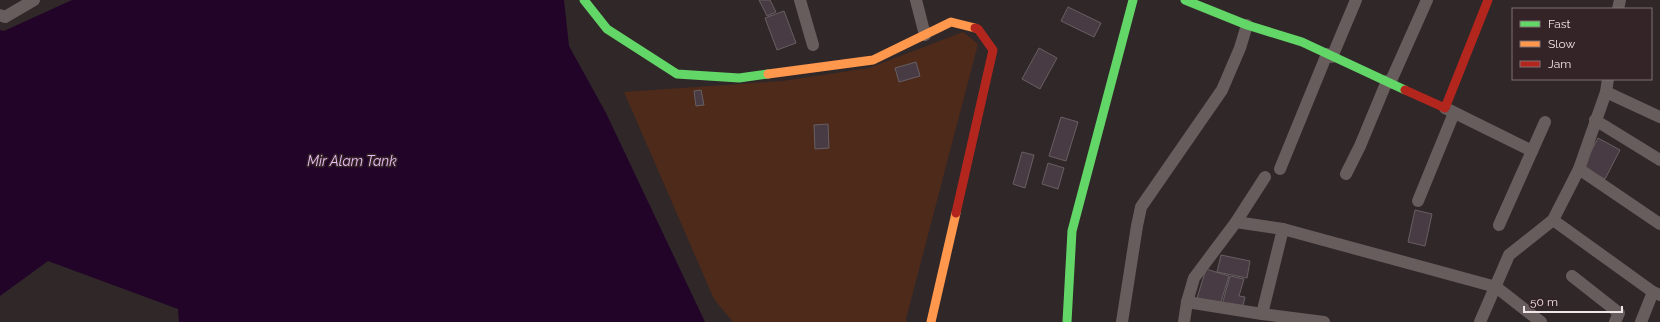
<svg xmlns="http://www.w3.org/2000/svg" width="1660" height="322" viewBox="0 0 1660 322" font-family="Raleway,sans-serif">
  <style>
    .green { fill: #4e2a1a }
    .water { fill: #220429 }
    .building { fill: #493b43; stroke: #675f62 }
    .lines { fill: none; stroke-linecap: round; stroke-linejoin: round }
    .street { stroke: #675d5c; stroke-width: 12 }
    .fast { stroke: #63d668; stroke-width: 9 }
    .slow { stroke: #ff974d; stroke-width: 9 }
    .jam { stroke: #b3261e; stroke-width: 9 }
    .labels { text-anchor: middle; stroke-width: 3; stroke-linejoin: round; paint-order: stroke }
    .water-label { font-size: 14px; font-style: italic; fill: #edbef8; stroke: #342327 }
  </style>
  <rect width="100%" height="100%" fill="#302729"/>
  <path class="green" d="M963,32L978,44L906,319L907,322H733L714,299L624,92L782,81L869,68Z"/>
  <path class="water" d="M72,0H564L569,46L606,113L705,322H179L178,309L48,261L0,296V30L4,31Z"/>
  <g class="building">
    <path d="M759,0H770L776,12L767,16Z"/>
    <path d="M1068,7L1101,23L1094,37L1061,21Z"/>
    <path d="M784,11L796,43L777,50L765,18Z"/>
    <path d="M1039,48L1057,58L1040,89L1022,79Z"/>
    <path d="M916,62L920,76L899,82L895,68Z"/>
    <path d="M701,90L704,105L696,106L694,91Z"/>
    <path d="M1061,117L1078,122L1066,161L1049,156Z"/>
    <path d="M828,124L829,148L815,149L814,125Z"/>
    <path d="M1598,138L1620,150L1605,179L1582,168Z"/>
    <path d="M1022,152L1034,155L1025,188L1013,184Z"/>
    <path d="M1048,163L1064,168L1058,189L1042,184Z"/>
    <path d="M1415,210L1432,214L1425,246L1408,242Z"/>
    <path d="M1221,255L1250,261L1247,278L1217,272Z"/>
    <path d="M1206,269L1229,276L1220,305L1197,298Z"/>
    <path d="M1230,276L1244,279L1239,296L1245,297L1242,310L1222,305Z"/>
  </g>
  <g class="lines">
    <g class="street">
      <path d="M800,0L813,45"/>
      <path d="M916,0L925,35"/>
      <path d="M1618,9L1620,0"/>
      <path d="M0,15L5,17L34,0"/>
      <path d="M1332,57L1356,0"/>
      <path d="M1390,83L1427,0"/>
      <path d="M1606,92L1660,117"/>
      <path d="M1445,108L1532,151"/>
      <path d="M1595,120L1660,160"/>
      <path d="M1280,169L1327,54"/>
      <path d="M1579,169L1660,224"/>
      <path d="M1346,174L1360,146L1387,81"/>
      <path d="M1418,201L1454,113"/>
      <path d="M1553,220L1653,292L1660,295"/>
      <path d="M1236,222L1283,229L1496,287L1541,322"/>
      <path d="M1499,225L1545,122"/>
      <path d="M1572,276L1619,313L1615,322"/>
      <path d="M1187,302L1262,314L1324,322"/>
      <path d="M1262,314L1283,229"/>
      <path d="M1122,322L1137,226L1141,207L1222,90L1240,48L1247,25"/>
      <path d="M1184,322L1187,302L1194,278L1236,222L1265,177"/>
      <path d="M1480,322L1509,255L1553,220L1579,169L1606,92L1608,79"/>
      <path d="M1641,322L1653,292"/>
    </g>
    <g class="fast">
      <path d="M584,0L607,29L677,74L739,78L768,74"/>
      <path d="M1185,0L1247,25L1302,42L1405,90"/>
      <path d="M1067,322L1072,231L1133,0"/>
    </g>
    <g class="slow">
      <path d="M768,74L873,60L951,22L975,28"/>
      <path d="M931,322L956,213"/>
    </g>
    <g class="jam">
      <path d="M1405,90L1445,108L1488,0"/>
      <path d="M956,213L993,50L978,29L975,28"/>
    </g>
  </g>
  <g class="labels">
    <g class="water-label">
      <text x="352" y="166">Mir Alam Tank</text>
    </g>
  </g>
  <rect x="1512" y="8" width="140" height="72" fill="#342327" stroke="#807174"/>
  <rect x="1520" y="21" width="20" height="6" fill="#63d668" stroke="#807174"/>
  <text x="1548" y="28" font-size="12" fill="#f1e5e8">Fast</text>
  <rect x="1520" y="41" width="20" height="6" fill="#ff974d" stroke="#807174"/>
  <text x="1548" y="48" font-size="12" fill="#f1e5e8">Slow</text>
  <rect x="1520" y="61" width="20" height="6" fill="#b3261e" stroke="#807174"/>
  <text x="1548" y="68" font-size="12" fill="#f1e5e8">Jam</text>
  <path d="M1524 306v6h98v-6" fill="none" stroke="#f1e5e8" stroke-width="2"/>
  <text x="1530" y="306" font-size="12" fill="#f1e5e8" stroke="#342327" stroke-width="3" paint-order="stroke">50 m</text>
</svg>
